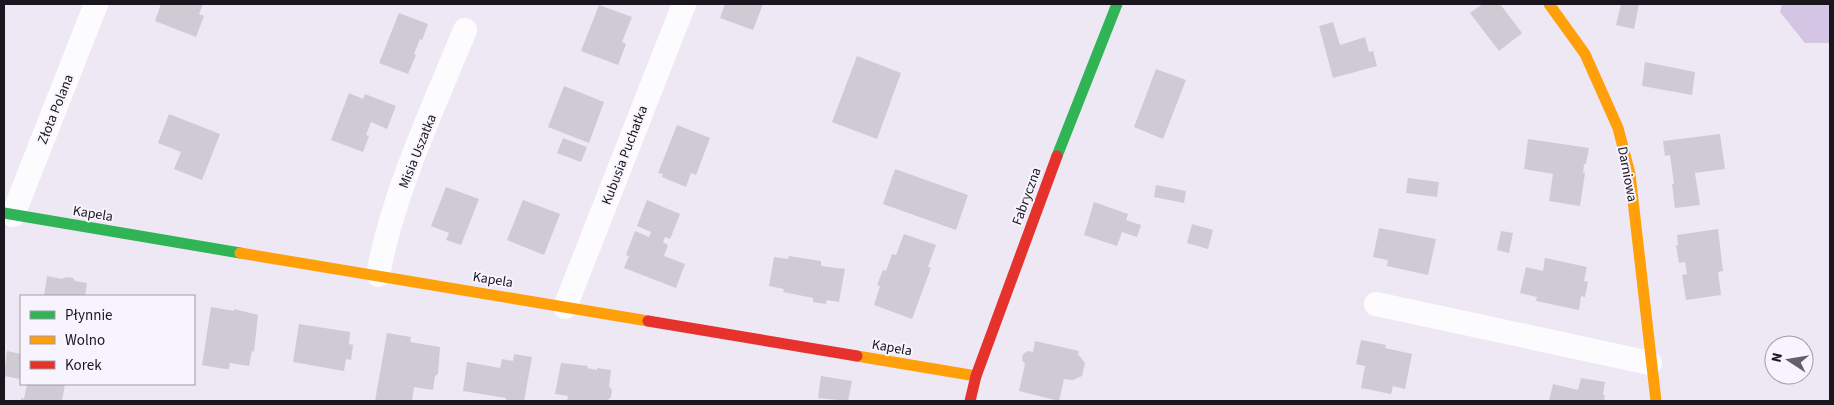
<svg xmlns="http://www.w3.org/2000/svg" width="1834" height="405" viewBox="0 0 1834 405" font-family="'Source Sans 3',sans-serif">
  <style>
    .water { fill: #d3c5e3 }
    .building { fill: #cfcad4 }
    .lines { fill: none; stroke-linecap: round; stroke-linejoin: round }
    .street { stroke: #fcfcfe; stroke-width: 24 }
    .fast { stroke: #30b455; stroke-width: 11 }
    .slow { stroke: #ff9f0a; stroke-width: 11 }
    .jam { stroke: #e5322d; stroke-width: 11 }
    .labels { text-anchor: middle; stroke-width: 4; stroke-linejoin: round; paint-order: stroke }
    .street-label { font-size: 14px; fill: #1a161e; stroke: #f8f4fd }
  </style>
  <rect width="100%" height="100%" fill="#eee8f5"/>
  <path class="water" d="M1782,4H1830V43H1805L1780,12Z"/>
  <g class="building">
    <path d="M161,4H203L199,14L204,16L196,37L155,21Z"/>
    <path d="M725,4H763L753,30L720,18Z"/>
    <path d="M1483,4H1500L1522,33L1499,51L1470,13Z"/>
    <path d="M1621,4H1639L1634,29L1616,25Z"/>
    <path d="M599,5L632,17L622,42L626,44L618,65L581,51Z"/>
    <path d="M399,13L428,24L422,40L420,39L414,54L416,55L408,74L379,63Z"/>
    <path d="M1333,22L1340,45L1365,37L1369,52L1373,51L1377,66L1333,78L1319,26Z"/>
    <path d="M857,56L901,73L877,139L832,122Z"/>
    <path d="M1645,62L1695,72L1692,95L1642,86Z"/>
    <path d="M1156,69L1186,80L1163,139L1134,127Z"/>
    <path d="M564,86L604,102L589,143L548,127Z"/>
    <path d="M349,93L363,99L365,94L396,106L387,129L371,122L366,135L369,136L363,152L331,140Z"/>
    <path d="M169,114L220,134L202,180L174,169L181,152L158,143Z"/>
    <path d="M677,125L710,138L696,175L691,173L686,187L662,177L663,174L658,173Z"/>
    <path d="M1720,134L1725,169L1695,173L1700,205L1675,208L1672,184H1674L1670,155L1665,156L1663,141Z"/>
    <path d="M563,138L587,147L581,162L557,153Z"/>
    <path d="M1528,139L1589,148L1586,164H1584L1583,173H1585L1580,206L1549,201L1553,174L1524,169Z"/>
    <path d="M895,169L968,195L956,230L883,204Z"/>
    <path d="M1408,178L1439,182L1437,197L1406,193Z"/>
    <path d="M1156,185L1186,191L1184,203L1154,197Z"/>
    <path d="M446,187L479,199L461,245L446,240L449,233L431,226Z"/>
    <path d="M523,200L560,214L544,255L507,240Z"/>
    <path d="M647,200L680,214L670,239L665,237L663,242L668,245L664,256L685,264L676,288L624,268L629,256L626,255L635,231L649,237L651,232L637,226Z"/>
    <path d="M1094,202L1128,214L1126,220L1141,225L1137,237L1122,232L1117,246L1084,235Z"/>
    <path d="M1192,224L1213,230L1208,249L1187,243Z"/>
    <path d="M1379,228L1436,239L1428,275L1387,266L1388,260L1373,257Z"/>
    <path d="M1718,229L1723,271L1718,272L1721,295L1686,300L1682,275L1687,274L1685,262L1679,263L1676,245H1678L1677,235Z"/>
    <path d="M1501,231L1513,233L1509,253L1497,250Z"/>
    <path d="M904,234L936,245L928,267L931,268L912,319L874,305L880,286L877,285L883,270L886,271L892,254L896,255Z"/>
    <path d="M789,256L821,261V266L845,269L839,302L827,300L826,304L813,302V298L783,292L784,289L769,286L774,257L788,259Z"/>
    <path d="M1545,258L1587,267L1584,281L1588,282L1585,297L1581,296L1579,310L1536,301L1537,297L1520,293L1526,267L1543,271Z"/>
    <path d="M47,276L62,279L66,277L73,278L75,281L87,283L85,296H44Z"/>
    <path d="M211,307L234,311V309L258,315L254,352L252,351L249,366L230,363L229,369H225L202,365Z"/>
    <path d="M299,324L350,332L349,344L353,345L351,360L346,359L344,371L293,362Z"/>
    <path d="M387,333L411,337L410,342L440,347L438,374L435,376L433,390L414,387L412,401H375Z"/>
    <path d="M1361,340L1386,345L1385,348L1412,354L1405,389L1393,386L1391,394L1361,388L1365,366L1356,364Z"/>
    <path d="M1035,341L1079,351L1078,354L1085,363L1082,376L1073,380L1064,379L1059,401L1019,391L1025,364L1022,360L1023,354L1028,351L1033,352Z"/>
    <path d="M7,351L21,354V379L4,376Z"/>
    <path d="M514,354L532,357L524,401H506V398L463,391L467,362L500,368L502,359L513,361Z"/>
    <path d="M561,363L588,366L587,368L597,370V368L611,370L609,386L612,390L611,397L607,401H567L568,396L555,394Z"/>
    <path d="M821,376L852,381L848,401L818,398Z"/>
    <path d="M1581,378L1605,382L1603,395H1605L1604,401H1549L1553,384L1578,390Z"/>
    <path d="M27,384H65L62,401H21V398L24,399Z"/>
  </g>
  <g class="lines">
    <g class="street">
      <path d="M13,215L96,4"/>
      <path d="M378,275C393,192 433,109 465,30"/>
      <path d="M1376,304L1650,363"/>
      <path d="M565,307L684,4"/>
    </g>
    <g class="fast">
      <path d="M1057,156L1117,4"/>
      <path d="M4,213L240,253"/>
    </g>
    <g class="slow">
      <path d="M1549,4L1585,54L1618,128L1630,174L1656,401"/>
      <path d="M240,253L648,321"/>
      <path d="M857,356L976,376"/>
    </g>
    <g class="jam">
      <path d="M648,321L857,356"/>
      <path d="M970,401L976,376L1057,156"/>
    </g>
  </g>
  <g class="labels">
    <g class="street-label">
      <text transform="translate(55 109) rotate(-68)" y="5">Złota Polana</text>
      <text transform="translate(417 151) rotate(-68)" y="5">Misia Uszatka</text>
      <text transform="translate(624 155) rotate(-69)" y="5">Kubusia Puchatka</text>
      <text transform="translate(1628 174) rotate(79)" y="5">Darniowa</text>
      <text transform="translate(1026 196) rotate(-70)" y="5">Fabryczna</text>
      <text transform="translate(93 213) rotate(9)" y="5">Kapela</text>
      <text transform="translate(493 279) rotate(9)" y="5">Kapela</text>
      <text transform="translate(892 347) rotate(10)" y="5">Kapela</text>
    </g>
  </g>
  <rect width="1834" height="405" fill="none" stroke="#1a161e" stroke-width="10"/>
  <rect x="20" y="295" width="175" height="90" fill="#f8f4fd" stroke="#9f9ba4"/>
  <rect x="30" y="311" width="25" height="8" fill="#30b455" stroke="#9f9ba4"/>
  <text x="65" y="320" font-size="15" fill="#1a161e">Płynnie</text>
  <rect x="30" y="336" width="25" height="8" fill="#ff9f0a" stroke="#9f9ba4"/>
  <text x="65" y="345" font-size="15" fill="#1a161e">Wolno</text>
  <rect x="30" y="361" width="25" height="8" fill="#e5322d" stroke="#9f9ba4"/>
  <text x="65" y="370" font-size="15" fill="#1a161e">Korek</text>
  <g transform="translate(1789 360) rotate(282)"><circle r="24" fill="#f8f4fd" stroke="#9f9ba4"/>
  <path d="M0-4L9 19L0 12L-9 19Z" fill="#646069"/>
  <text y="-8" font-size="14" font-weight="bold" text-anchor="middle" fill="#1a161e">N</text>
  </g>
</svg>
